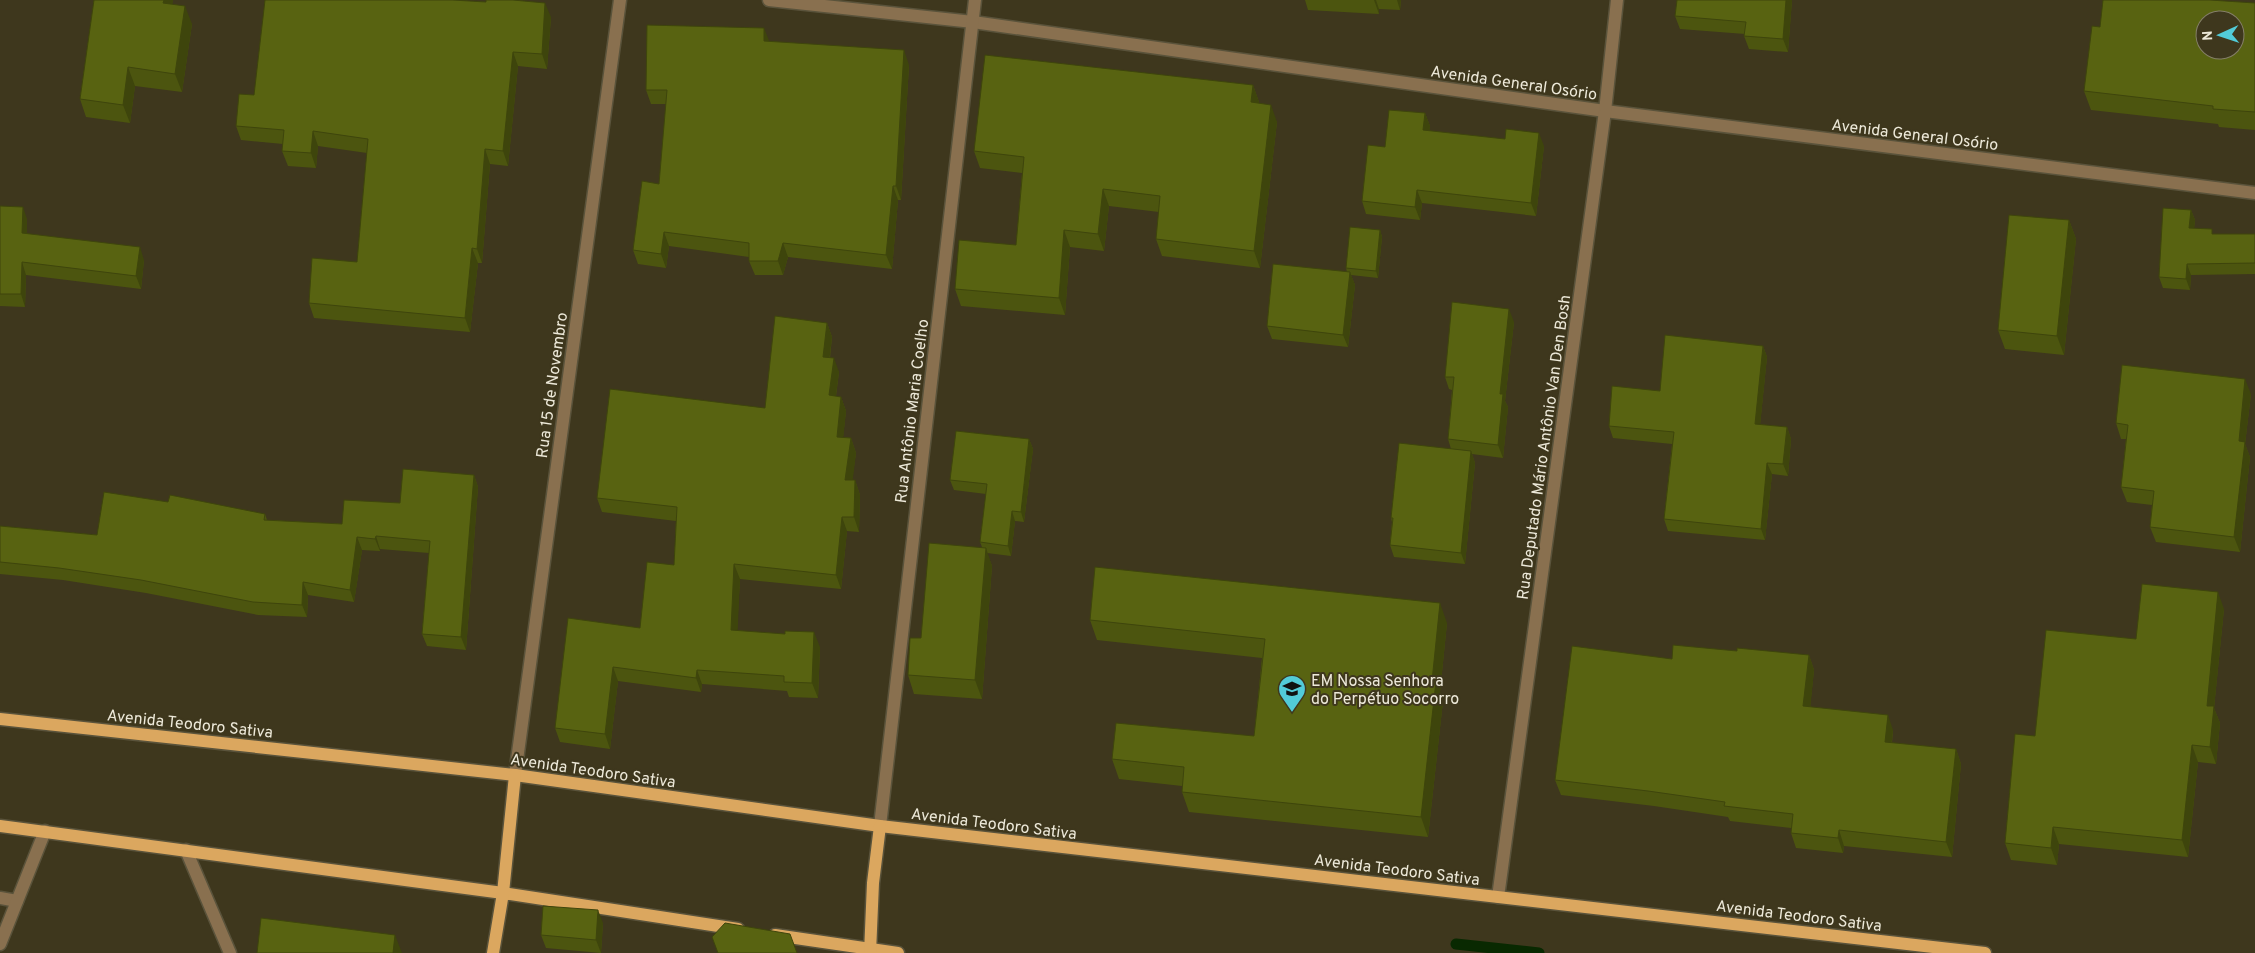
<svg xmlns="http://www.w3.org/2000/svg" width="2255" height="953" viewBox="0 0 2255 953" font-family="Overpass,sans-serif">
  <style>
    .lines { fill: none; stroke-linecap: round; stroke-linejoin: round }
    .stream { stroke: #092901; stroke-width: 11 }
    .minor-casing { stroke: #5a533b; stroke-width: 15 }
    .major-casing { stroke: #5a533b; stroke-width: 15 }
    .minor { stroke: #89704f; stroke-width: 12 }
    .major { stroke: #dba75f; stroke-width: 12 }
    .wall { fill: #4c550f }
    .shaded-wall { fill: #3e450c }
    .building { fill: #586311; stroke: #3e450c; fill-rule: evenodd }
    .labels { text-anchor: middle; stroke-width: 4; stroke-linejoin: round; paint-order: stroke }
    .street-label { font-size: 16px; fill: #ede9d9; stroke: #3e371d }
    .poi-label { font-size: 16px; fill: #ede9d9; stroke: #3e371d; text-anchor: start }
  </style>
  <rect width="100%" height="100%" fill="#3e371d"/>
  <g class="lines">
    <path class="stream" d="M1456,944L1539,953"/>
    <defs>
      <g id="minor">
        <path d="M769,0L973,22L1605,111L2255,193"/>
        <path d="M515,775L620,0"/>
        <path d="M880,826L975,0"/>
        <path d="M186,850L230,953"/>
        <path d="M1498,897L1605,111L1617,0"/>
        <path d="M0,898L17,901"/>
        <path d="M0,944L45,831"/>
      </g>
      <g id="major">
        <path d="M0,719L515,775L880,826L1985,953"/>
        <path d="M0,826L503,893L738,929"/>
        <path d="M775,935L898,953"/>
        <path d="M493,953L503,893L515,775"/>
        <path d="M870,953L873,883L880,826"/>
      </g>
    </defs>
    <use href="#minor" class="minor-casing"/>
    <use href="#major" class="major-casing"/>
    <use href="#minor" class="minor"/>
    <use href="#major" class="major"/>
  </g>
  <g class="wall">
    <path d="M94,0H173L172,4L192,24L182,92L135,86L130,123L86,117L80,99Z"/>
    <path d="M1305,0H1401L1400,10L1379,9V14L1308,10Z"/>
    <path d="M1792,0L1788,52L1749,49L1744,36L1745,34L1680,29L1675,16Z"/>
    <path d="M2255,3V130L2219,127L2218,124L2091,110L2084,91L2100,27Z"/>
    <path d="M551,17L547,69L518,66L508,166L490,164L482,263H478L470,332L314,318L309,303L357,262L367,153L318,146L316,168L288,166L282,151L283,144L241,140L236,126L254,95Z"/>
    <path d="M769,42L909,65L901,200H898L892,269L788,257L783,275H755L749,261V257L669,246L666,268L638,264L633,250L659,184L666,104H651L646,90Z"/>
    <path d="M1253,85L1259,102V103L1277,122L1260,268L1162,256L1156,239L1159,212L1109,206L1104,251L1070,247L1065,315L961,306L955,289L1016,245L1022,173L980,168L974,151Z"/>
    <path d="M1425,113L1430,126L1429,131L1544,146L1536,216L1422,203L1420,220L1366,214L1362,201L1385,147Z"/>
    <path d="M0,206L27,219V234L144,260L141,289L26,275L25,307L0,306Z"/>
    <path d="M2191,210L2195,220L2194,228L2213,234H2255V274L2191,275L2190,290L2163,288L2159,277Z"/>
    <path d="M2069,220L2076,239L2064,355L2005,349L1998,330Z"/>
    <path d="M1380,230L1382,237L1378,278L1351,275L1355,285L1348,347L1272,339L1267,326L1347,272L1346,268Z"/>
    <path d="M1514,322L1505,401L1508,407L1503,458L1472,454L1475,463L1465,564L1394,557L1390,545L1392,522L1391,518L1451,449L1448,439L1452,390L1449,389L1445,377Z"/>
    <path d="M827,323L832,337L830,358L839,372L836,396L841,397L846,411L843,437L851,438L856,453L852,480H855L860,495L859,532L847,531L841,589L740,579L737,630L820,647L818,698L789,697L787,691L702,684L701,692L618,681L610,749L560,742L555,728L640,628L674,565L676,521L602,512L597,498L765,408Z"/>
    <path d="M1763,346L1767,357L1760,425L1787,427L1791,439L1788,476L1772,474L1765,540L1668,531L1664,519L1672,444L1613,438L1609,426L1660,391Z"/>
    <path d="M2251,394L2245,444L2250,457L2240,552L2156,542L2150,527L2152,505L2127,502L2121,487L2126,439H2121L2116,423Z"/>
    <path d="M1029,439L1033,449L1024,522L1015,521L1011,556L987,553L992,566L982,699L914,694L908,675L921,638L982,547L980,542L986,494L954,490L950,480Z"/>
    <path d="M474,475L478,487L466,650L427,646L422,634L429,553L380,549V551L362,550L354,602L308,595L307,617L258,615L146,593L63,580L0,574V519V526L97,535L168,502L265,514L267,520L342,524L400,503Z"/>
    <path d="M2224,609L2214,708L2220,723L2216,764L2198,762L2188,857L2059,844L2057,865L2011,860L2005,843L2035,736L2136,639Z"/>
    <path d="M1090,620L1447,623L1440,692L1443,701L1428,837L1189,812L1182,792V786L1119,779L1112,759L1254,736L1262,658L1097,640Z"/>
    <path d="M1737,651L1809,655L1814,670L1810,707L1893,730L1892,743L1956,749L1961,764L1952,857L1844,846L1843,853L1796,848L1791,833V828L1730,821L1728,817L1654,806L1561,795L1555,780L1672,659Z"/>
    <path d="M603,923L601,953L546,948L541,935Z"/>
  </g>
  <g class="shaded-wall">
    <path d="M164,0H173L170,21L163,3Z"/>
    <path d="M1374,0H1376L1379,9V14Z"/>
    <path d="M1397,0H1401L1400,10Z"/>
    <path d="M1786,0H1792L1788,52L1783,39Z"/>
    <path d="M545,3L551,17L547,69L542,54Z"/>
    <path d="M185,6L192,24L182,92L175,74Z"/>
    <path d="M764,28L770,43L764,41Z"/>
    <path d="M904,50L909,65L901,200L896,186Z"/>
    <path d="M513,52L518,66L508,166L503,151Z"/>
    <path d="M128,67L135,86L130,123L123,105Z"/>
    <path d="M1253,85L1259,102L1257,119L1251,102Z"/>
    <path d="M1271,105L1277,122L1260,268L1254,251Z"/>
    <path d="M1425,113L1430,126L1428,143L1423,130Z"/>
    <path d="M313,131L318,146L316,168L311,153Z"/>
    <path d="M1539,133L1544,146L1536,216L1531,203Z"/>
    <path d="M485,149L490,164L482,263L477,249Z"/>
    <path d="M893,186L898,200L892,269L886,255Z"/>
    <path d="M1103,189L1109,206L1104,251L1098,234Z"/>
    <path d="M1417,190L1422,203L1420,220L1415,207Z"/>
    <path d="M23,207L27,219V246L22,233Z"/>
    <path d="M2191,210L2195,220L2193,239L2189,228Z"/>
    <path d="M2069,220L2076,239L2064,355L2057,336Z"/>
    <path d="M1064,230L1070,247L1065,315L1059,298Z"/>
    <path d="M1380,230L1382,237L1378,278L1376,271Z"/>
    <path d="M664,232L669,246L666,268L661,254Z"/>
    <path d="M783,243L788,257L783,275L778,261Z"/>
    <path d="M140,247L144,260L141,289L136,276Z"/>
    <path d="M472,248L478,263L470,332L465,318Z"/>
    <path d="M22,262L26,275L25,307L21,294Z"/>
    <path d="M2187,264L2191,275L2190,290L2186,279Z"/>
    <path d="M1350,272L1355,285L1348,347L1343,335Z"/>
    <path d="M1509,309L1514,322L1505,401L1508,407L1503,458L1498,445L1500,394Z"/>
    <path d="M827,323L832,337L828,371L823,357Z"/>
    <path d="M1763,346L1767,357L1759,436L1755,424Z"/>
    <path d="M834,358L839,372L834,410L829,395Z"/>
    <path d="M2245,379L2251,394L2245,444L2250,457L2240,552L2234,537L2239,441Z"/>
    <path d="M841,397L846,411L842,451L837,437Z"/>
    <path d="M1787,427L1791,439L1788,476L1783,464Z"/>
    <path d="M851,438L856,453L851,495L845,480Z"/>
    <path d="M1029,439L1033,449L1024,522L1021,512Z"/>
    <path d="M1471,451L1475,463L1465,564L1461,553Z"/>
    <path d="M1767,463L1772,474L1765,540L1761,529Z"/>
    <path d="M474,475L478,487L466,650L461,637Z"/>
    <path d="M855,480L860,495L859,532L854,517Z"/>
    <path d="M1012,511L1015,521L1011,556L1008,546Z"/>
    <path d="M842,517L847,531L841,589L836,575Z"/>
    <path d="M376,536L380,549V551L375,539Z"/>
    <path d="M357,537L362,550L354,602L350,590Z"/>
    <path d="M986,548L992,566L982,699L975,680Z"/>
    <path d="M734,564L740,579L737,644L731,630Z"/>
    <path d="M303,582L308,595L307,617L302,605Z"/>
    <path d="M2218,592L2224,609L2214,708L2220,723L2216,764L2210,747L2207,706Z"/>
    <path d="M1440,603L1447,623L1440,692L1443,701L1428,837L1421,817L1432,681Z"/>
    <path d="M814,632L820,647L818,698L812,683Z"/>
    <path d="M1809,655L1814,670L1809,722L1803,706Z"/>
    <path d="M613,667L618,681L610,749L605,734Z"/>
    <path d="M697,670L702,684L701,692L696,678Z"/>
    <path d="M1888,715L1893,730L1890,757L1885,742Z"/>
    <path d="M2192,745L2198,762L2188,857L2182,840Z"/>
    <path d="M1956,749L1961,764L1952,857L1946,842Z"/>
    <path d="M2053,827L2059,844L2057,865L2051,848Z"/>
    <path d="M1839,830L1844,846L1843,853L1838,838Z"/>
    <path d="M598,910L603,923L601,953L596,940Z"/>
    <path d="M395,935L402,953H393Z"/>
  </g>
  <g class="building">
    <path d="M94,0H164L163,3L185,6L175,74L128,67L123,105L80,99Z"/>
    <path d="M265,0H453L486,2V0H513L545,3L542,54L513,52L503,151L485,149L477,249L472,248L465,318L309,303L312,258L357,262L368,139L313,131L311,153L282,151L284,130L236,126L239,94L254,95Z"/>
    <path d="M1677,0H1786L1783,39L1744,36L1746,22L1675,16Z"/>
    <path d="M2103,0H2210L2255,3V112L2213,109V106L2084,91L2092,26L2100,27ZM2205,20H2235V50H2205Z"/>
    <path d="M647,25L764,28V41L904,50L896,186H893L886,255L783,243L778,261H749V243L664,232L661,254L633,250L642,181L659,184L667,90H646Z"/>
    <path d="M985,55L1253,85L1251,102L1271,105L1254,251L1156,239L1160,196L1103,189L1098,234L1064,230L1059,298L955,289L959,240L1016,245L1024,157L974,151Z"/>
    <path d="M1389,110L1425,113L1423,130L1505,139L1506,129L1539,133L1531,203L1417,190L1415,207L1362,201L1368,145L1385,147Z"/>
    <path d="M0,206L23,207L22,233L140,247L136,276L22,262L21,294H0Z"/>
    <path d="M2163,208L2191,210L2189,228L2212,229V234H2255V263L2187,264L2186,279L2159,277Z"/>
    <path d="M2009,215L2069,220L2057,336L1998,330Z"/>
    <path d="M1350,227L1380,230L1376,271L1346,268Z"/>
    <path d="M1273,264L1350,272L1343,335L1267,326Z"/>
    <path d="M1452,302L1509,309L1500,394H1503L1498,445L1448,439L1454,377H1445Z"/>
    <path d="M775,316L827,323L823,357L834,358L829,395L841,397L837,437L851,438L845,480H855L854,517H842L836,575L734,564L731,630L785,634V631L814,632L812,683L784,682V676L697,670L696,678L613,667L605,734L555,728L568,618L640,628L647,562L674,565L677,507L597,498L610,389L765,408Z"/>
    <path d="M1665,335L1763,346L1755,424L1787,427L1783,464L1767,463L1761,529L1664,519L1674,432L1609,426L1612,386L1660,391Z"/>
    <path d="M2122,365L2245,379L2239,441L2245,442L2234,537L2150,527L2154,491L2121,487L2128,425L2116,423Z"/>
    <path d="M956,431L1029,439L1021,512L1012,511L1008,546L980,542L987,484L950,480Z"/>
    <path d="M1399,443L1471,451L1461,553L1390,545L1393,518H1391Z"/>
    <path d="M403,469L474,475L461,637L422,634L430,541L376,536L375,539L357,537L350,590L303,582L302,605L253,602L141,580L59,568L0,562V526L97,535L104,492L168,502L170,495L265,514L264,520L342,524L344,500L400,503Z"/>
    <path d="M929,543L986,548L975,680L908,675L910,638H921Z"/>
    <path d="M1095,567L1440,603L1432,681H1436L1421,817L1182,792L1184,767L1112,759L1116,723L1254,736L1265,639L1090,620Z"/>
    <path d="M2142,584L2218,592L2207,706H2214L2210,747L2192,745L2182,840L2053,827L2051,848L2005,843L2015,734L2035,736L2046,630L2136,639Z"/>
    <path d="M1673,645L1737,651V648L1809,655L1803,706L1888,715L1885,742L1956,749L1946,842L1839,830L1838,838L1791,833L1793,814L1724,806L1725,802L1648,791L1555,780L1572,646L1672,659Z"/>
    <path d="M543,906L598,910L596,940L541,935Z"/>
    <path d="M261,918L395,935L393,953H257Z"/>
    <path d="M725,923L790,934L797,953H718L712,937Z"/>
  </g>
  <defs>
    <symbol id="school-pin" viewBox="-11 -11 22 30"><path d="M0 17L-7.5 6A9.5 9.5 0 1 1 7.5 6Z" fill="#52cbd8" stroke="#3e371d"/><path d="M0-5L7-2L0 1L-7-2ZM-4 1L0 2.5L4 1V4Q0 6-4 4Z" fill="#111"/></symbol>
  </defs>
  <g fill-rule="evenodd">
    <use href="#school-pin" x="1276" y="673" width="32" height="43"/>
  </g>
  <g class="labels">
    <g class="street-label">
      <text transform="translate(1514 82) rotate(8)" y="6">Avenida General Osório</text>
      <text transform="translate(1915 134) rotate(7)" y="6">Avenida General Osório</text>
      <text transform="translate(551 385) rotate(-82)" y="6">Rua 15 de Novembro</text>
      <text transform="translate(911 411) rotate(-83)" y="6">Rua Antônio Maria Coelho</text>
      <text transform="translate(1543 447) rotate(-82)" y="6">Rua Deputado Mário Antônio Van Den Bosh</text>
      <text transform="translate(190 723) rotate(6)" y="6">Avenida Teodoro Sativa</text>
      <text transform="translate(593 770) rotate(8)" y="6">Avenida Teodoro Sativa</text>
      <text transform="translate(994 823) rotate(7)" y="6">Avenida Teodoro Sativa</text>
      <text transform="translate(1397 869) rotate(7)" y="6">Avenida Teodoro Sativa</text>
      <text transform="translate(1799 915) rotate(7)" y="6">Avenida Teodoro Sativa</text>
    </g>
    <g class="poi-label">
      <text x="1311" y="686">EM Nossa Senhora<tspan x="1311" dy="18">do Perpétuo Socorro</tspan></text>
    </g>
  </g>
  <g transform="translate(2220 35) rotate(267)"><circle r="24" fill="#3e371d" stroke="#847e68"/>
  <path d="M0-4L9 19L0 12L-9 19Z" fill="#52cbd8"/>
  <text y="-8" font-size="14" font-weight="bold" text-anchor="middle" fill="#ede9d9">N</text>
  </g>
</svg>
